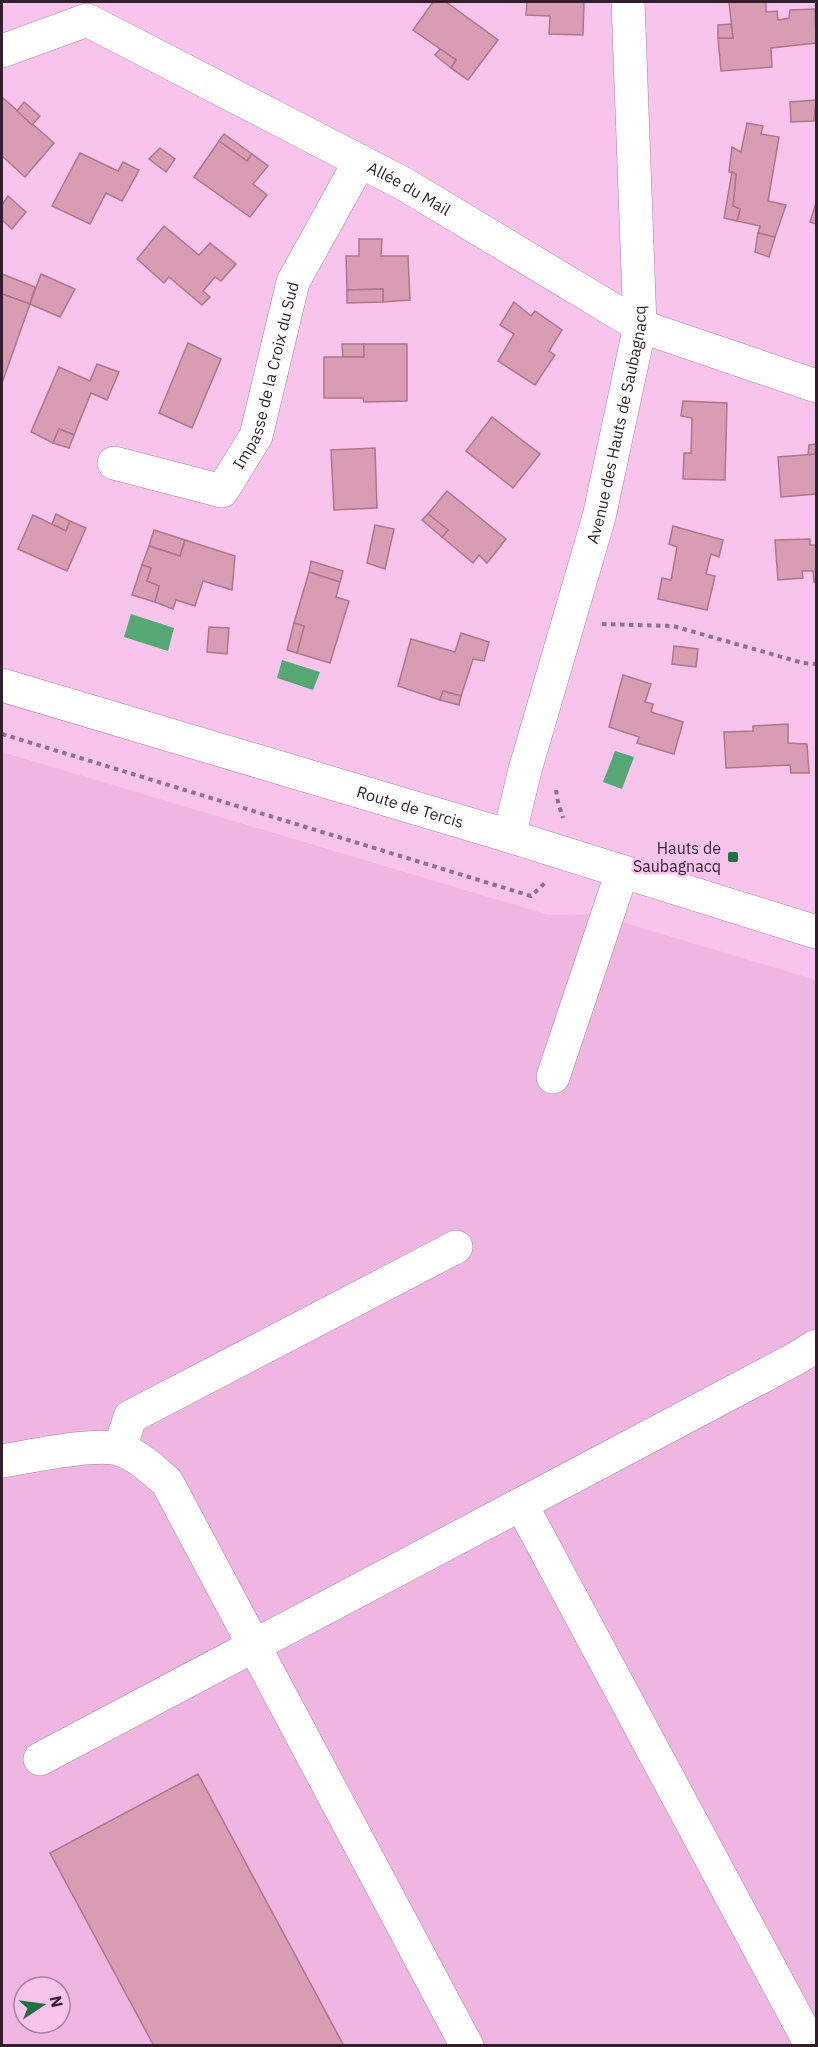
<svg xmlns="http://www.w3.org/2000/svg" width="818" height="2047" viewBox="0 0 818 2047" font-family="'IBM Plex Sans',sans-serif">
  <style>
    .built { fill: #eeb6e1; fill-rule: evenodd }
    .water { fill: #55a873 }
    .building { fill: #d89cb3; stroke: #af768c; stroke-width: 1.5 }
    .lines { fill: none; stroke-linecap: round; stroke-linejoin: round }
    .minor-casing { stroke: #ad7ea3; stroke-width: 34 }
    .major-casing { stroke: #ad7ea3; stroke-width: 34 }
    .path { stroke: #93708b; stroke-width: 4; stroke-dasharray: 4.5 4.5; stroke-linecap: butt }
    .minor { stroke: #fff; stroke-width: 33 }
    .major { stroke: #fff; stroke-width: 33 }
    .poi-dot { fill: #207244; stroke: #f8c4ec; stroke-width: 2 }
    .labels { text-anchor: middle; stroke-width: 5; stroke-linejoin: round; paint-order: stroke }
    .street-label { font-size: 16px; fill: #321f2e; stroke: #f8c4ec }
    .poi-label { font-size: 16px; fill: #321f2e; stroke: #f8c4ec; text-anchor: end }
  </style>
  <rect width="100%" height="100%" fill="#f8c4ec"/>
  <path class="built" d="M2,752L549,915L595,914L816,980V2045H2ZM24,1987H60V2023H24Z"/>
  <g class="water">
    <path d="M131,614L174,628L168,651L124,637Z"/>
    <path d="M282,660L320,672L313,690L277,678Z"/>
    <path d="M615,751L634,757L622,789L603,782Z"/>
  </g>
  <g class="building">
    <path d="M433,2H446L498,40L468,80L451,68L456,60L413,30Z"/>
    <path d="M527,2H584L583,35L549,34L550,16L526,15Z"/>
    <path d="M729,2H766V12L777,11L778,20L789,18L790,10L815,9L816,43L771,48L772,67L721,71L718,38H733Z"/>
    <path d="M731,24L733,38H718V25Z"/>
    <path d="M440,49L456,60L451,68L435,55Z"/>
    <path d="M2,97L54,143L25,177L2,156Z"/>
    <path d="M816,100L814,121L791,122L790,102Z"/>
    <path d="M24,102L40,116L32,125L17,111Z"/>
    <path d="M747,123L763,126L761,134L779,137L768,201L786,205L775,237L758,233L760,226L737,221L740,209L733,206L736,174L729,172L732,147L741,152Z"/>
    <path d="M224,134L252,154L247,161L219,141Z"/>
    <path d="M219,141L247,161L252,154L268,166L253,184L267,195L250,217L194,177Z"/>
    <path d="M160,148L175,159L166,172L149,159Z"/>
    <path d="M80,153L118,171L123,162L139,170L122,201L106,193L90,224L52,206Z"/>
    <path d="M732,172L736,174L733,206L740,209L737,221L724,218Z"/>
    <path d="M8,196L26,212L12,229L2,220V205Z"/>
    <path d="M816,203V224L810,222Z"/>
    <path d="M164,226L199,255L210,243L236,264L221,281L215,277L203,291L210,297L202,305L169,277L164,283L137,259Z"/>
    <path d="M758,233L775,237L769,257L755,252Z"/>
    <path d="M359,239H382L381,256H408L410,300L383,302V289L347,290L346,256H359Z"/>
    <path d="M2,274L35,287L30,304L2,294Z"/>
    <path d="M41,274L75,289L60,317L30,304Z"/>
    <path d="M383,289V302L347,303V290Z"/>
    <path d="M2,294L30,304L2,383Z"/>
    <path d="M514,302L531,316L535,311L562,330L549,351L555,355L535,385L498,361L514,334L500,325Z"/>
    <path d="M188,343L221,359L192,428L159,413Z"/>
    <path d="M342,344H364V357H343Z"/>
    <path d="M364,344H407V401L364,402L363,398H324V357H364Z"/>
    <path d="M97,364L119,372L107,400L91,393L74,435L59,429L53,443L31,432L59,367L90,381Z"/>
    <path d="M683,401L727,403L725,480L683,479L684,453H691L692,418L681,416Z"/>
    <path d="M492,417L540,454L513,488L466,451Z"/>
    <path d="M59,429L74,435L69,448L53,443Z"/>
    <path d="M816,444V454L808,455L809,445Z"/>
    <path d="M375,448L377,508L334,510L331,450Z"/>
    <path d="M816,454V494L781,497L778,457Z"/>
    <path d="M447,491L506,539L487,563L479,555L473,563L442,537L448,530L428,514Z"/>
    <path d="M56,514L70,521L66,531L52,524Z"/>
    <path d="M428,514L448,530L442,537L422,520Z"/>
    <path d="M33,515L66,531L70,521L86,528L67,571L18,549Z"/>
    <path d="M375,525L394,529L385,569L367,563Z"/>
    <path d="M673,526L723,540L719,557L711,554L706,574L715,576L707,610L658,599L662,578L671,580L677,547L669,544Z"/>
    <path d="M154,530L185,540L180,556L149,546Z"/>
    <path d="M810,539V545H816V582H814L813,571H802L803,578L778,580L775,540Z"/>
    <path d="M185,540L235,556L232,590L203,581L195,606L176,600L173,609L155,602L159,586L147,581L151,568L142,565L149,546L180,556Z"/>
    <path d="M311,561L343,571L340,582L309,572Z"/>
    <path d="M142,565L151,568L147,581L159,586L155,602L132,595Z"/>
    <path d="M309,572L340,582L336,597L349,601L330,663L297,653L304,626L294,623Z"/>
    <path d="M294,623L304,626L297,653L287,650Z"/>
    <path d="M209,627L229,628L227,654L207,652Z"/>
    <path d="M461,633L489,642L484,661L473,659L461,696L443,691L440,700L398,686L411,639L455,652Z"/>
    <path d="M674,646L698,649L696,667L672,664Z"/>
    <path d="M623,675L651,684L645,702L653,704L651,712L683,722L674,754L637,743L639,737L609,727Z"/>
    <path d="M443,691L461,696L459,705L440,700Z"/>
    <path d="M788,724V743L807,744L809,773H791L790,765L726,768L724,732L753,731V726Z"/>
    <path d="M198,1774L344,2046H154L50,1853Z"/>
  </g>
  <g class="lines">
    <defs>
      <g id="minor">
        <path id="s1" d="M2,51L87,20L404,184L640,326L816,386"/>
        <path id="s2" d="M114,463L222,491L256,436L293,282L360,161"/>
        <path id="s3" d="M509,836L525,770L599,517L640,326L628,2"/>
        <path d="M553,1077L622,872"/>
        <path d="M120,1449L130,1417L456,1247"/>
        <path d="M2,1461C29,1457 98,1441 121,1450C139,1456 153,1470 167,1482L467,2046"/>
        <path d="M521,1504L810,2043"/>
        <path d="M40,1759L795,1359L816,1346"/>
      </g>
      <g id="major">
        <path id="s4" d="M2,685L509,836L816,932"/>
      </g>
    </defs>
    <use href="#minor" class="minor-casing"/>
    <use href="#major" class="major-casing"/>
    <g class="path">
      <path d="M602,624L673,626L803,663L816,664"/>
      <path d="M2,734L531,896L546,882"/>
      <path d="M556,790L558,802L563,818"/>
    </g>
    <use href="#minor" class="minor"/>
    <use href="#major" class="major"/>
  </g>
  <rect class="poi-dot" x="727" y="851" width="12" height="12" rx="3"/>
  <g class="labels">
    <g class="street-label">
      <text dy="6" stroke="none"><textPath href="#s1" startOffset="454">Allée du Mail</textPath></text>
      <text dy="6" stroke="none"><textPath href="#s2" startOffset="237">Impasse de la Croix du Sud</textPath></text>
      <text dy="6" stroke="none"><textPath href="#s3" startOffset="426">Avenue des Hauts de Saubagnacq</textPath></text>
      <text dy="6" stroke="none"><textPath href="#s4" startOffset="426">Route de Tercis</textPath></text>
    </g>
    <g class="poi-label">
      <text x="721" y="854">Hauts de<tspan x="721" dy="18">Saubagnacq</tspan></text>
    </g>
  </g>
  <rect width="818" height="2047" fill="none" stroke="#321f2e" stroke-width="6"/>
  <g transform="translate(42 2005) rotate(77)"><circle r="28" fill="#f8c4ec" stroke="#a982a0" stroke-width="1.5"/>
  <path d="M0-4.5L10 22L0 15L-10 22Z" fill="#207244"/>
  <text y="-9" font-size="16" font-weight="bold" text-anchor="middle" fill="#321f2e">N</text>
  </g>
</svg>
